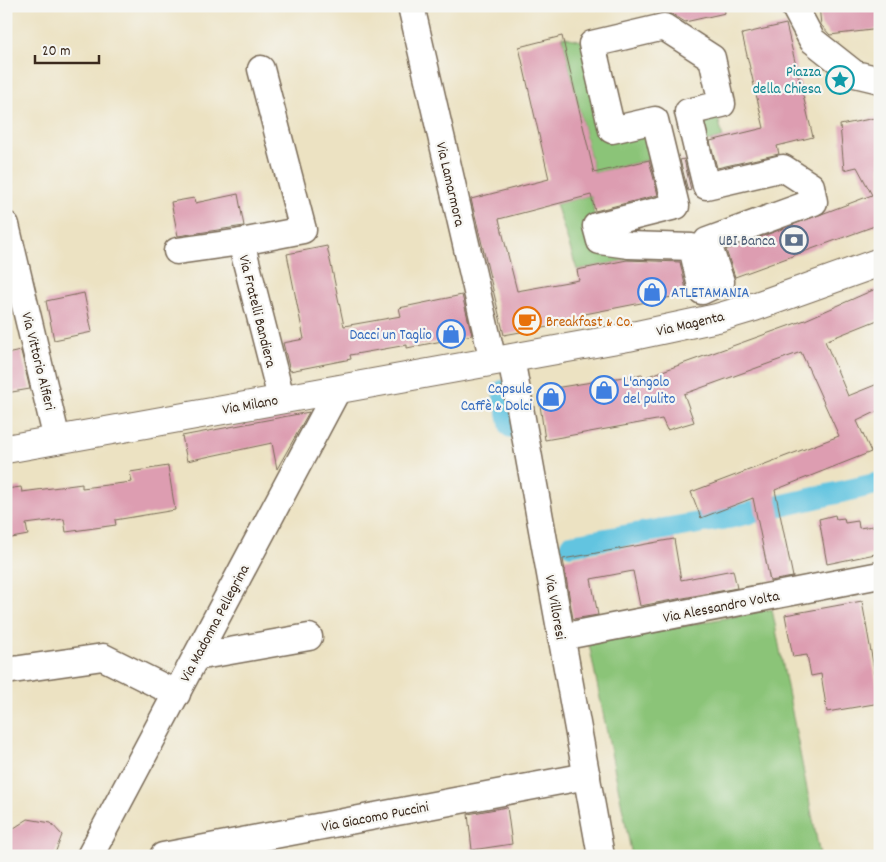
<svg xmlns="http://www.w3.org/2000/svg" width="886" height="862" viewBox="0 0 886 862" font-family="Dekko,sans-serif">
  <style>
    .green { fill: #8bc478; stroke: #63774b }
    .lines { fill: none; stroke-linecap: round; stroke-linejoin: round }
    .canal { stroke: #62c4e0; stroke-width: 22 }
    .building { fill: #dd9db1 }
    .minor-casing { stroke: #796a57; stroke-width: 29 }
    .major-casing { stroke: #796a57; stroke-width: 30 }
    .minor { stroke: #fff; stroke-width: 26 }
    .major { stroke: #fff; stroke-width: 28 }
    .labels { text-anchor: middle; stroke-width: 4.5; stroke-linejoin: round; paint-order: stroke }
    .culture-label { font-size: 15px; fill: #0d838f; stroke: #f6f6f2; text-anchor: end }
    .street-label { font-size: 15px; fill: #3b2a1e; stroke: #f6f6f2 }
    .service-label { font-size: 15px; fill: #4e5e75; stroke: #f6f6f2; text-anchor: end }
    .shop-label { font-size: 15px; fill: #366cbe; stroke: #f6f6f2; text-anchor: start }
    .food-label { font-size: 15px; fill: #c56008; stroke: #f6f6f2; text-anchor: start }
  </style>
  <rect width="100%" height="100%" fill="#f6f6f2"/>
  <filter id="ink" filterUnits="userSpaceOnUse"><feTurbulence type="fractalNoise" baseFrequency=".02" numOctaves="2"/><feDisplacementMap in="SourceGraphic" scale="10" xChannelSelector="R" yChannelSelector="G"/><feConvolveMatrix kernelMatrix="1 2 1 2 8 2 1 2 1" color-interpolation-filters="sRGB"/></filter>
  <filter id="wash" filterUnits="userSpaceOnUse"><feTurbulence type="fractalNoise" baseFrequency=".0096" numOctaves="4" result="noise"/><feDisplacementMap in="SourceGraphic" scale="20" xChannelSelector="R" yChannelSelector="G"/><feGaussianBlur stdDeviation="1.12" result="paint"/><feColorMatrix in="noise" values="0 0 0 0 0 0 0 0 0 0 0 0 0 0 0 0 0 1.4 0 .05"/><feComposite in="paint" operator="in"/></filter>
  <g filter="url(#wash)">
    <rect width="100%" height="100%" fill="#ece2c2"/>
    <g class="green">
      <path d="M562,36L592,44L612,130L655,120L665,156L594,173Z"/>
      <path d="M715,106L723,138L696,144L688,112Z"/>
      <path d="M591,195L596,226L692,247L577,270L556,204Z"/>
      <path d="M772,609L820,856H632L589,644Z"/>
    </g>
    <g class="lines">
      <g class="canal">
        <path d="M503,391L511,427"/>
        <path d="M571,545L728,518L880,483"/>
      </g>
    </g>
    <g id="blocks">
      <g class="building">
        <path d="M659,6H724L725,13L685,22L672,14L660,12Z"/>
        <path d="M819,6H880V29L830,35L821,25Z"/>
        <path d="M786,24L813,137L777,146L779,154L717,168L710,141L764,128L742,34Z"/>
        <path d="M562,36L594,173L649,160L658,195L595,211L591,195L499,219L517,291L579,280L577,270L627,260L680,262L687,294L585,314L586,320L504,335L471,199L549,179L519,47Z"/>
        <path d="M880,117V224L735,277L726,250L872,195L857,167L844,170L840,125Z"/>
        <path d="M684,159L691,190L688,191L680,160Z"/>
        <path d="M238,194L244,226L178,236L171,202L194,198L195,203Z"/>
        <path d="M327,246L344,326L401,316L399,308L462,295L472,335L407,348V345L350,355L351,359L290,371L283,343L304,339L287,254Z"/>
        <path d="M880,287V319L825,341L848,396L880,383V410L857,421L871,452L775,490L793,577L770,581L753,498L701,518L691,492L839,436L801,352L684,394L694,422L667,430L662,419L545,440L539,398L542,390L642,374L643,378L805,320Z"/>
        <path d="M84,293L92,332L54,340L46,301Z"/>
        <path d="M21,351L30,389L6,393V354Z"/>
        <path d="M309,412L277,469L272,443L187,461L182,436Z"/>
        <path d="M168,466L175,510L115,520L116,525L66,532L64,519L26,524L28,535L6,539V489L21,487L22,492L82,484V488L132,482L130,472Z"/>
        <path d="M835,515L836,519L844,518L845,523L858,521L859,528L880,525V553L827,564L819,519Z"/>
        <path d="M674,539L681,580L733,570L737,588L640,606L633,571L591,579L598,615L573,619L563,559Z"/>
        <path d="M862,601L880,703L827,712L821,674L811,676L807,655L793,657L785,615Z"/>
        <path d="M507,807L512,844L472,850L468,814Z"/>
        <path d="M28,819L51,823L62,835L54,856H6V838L11,830Z"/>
      </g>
    </g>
  </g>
  <g filter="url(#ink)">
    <use href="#blocks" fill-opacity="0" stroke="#796a57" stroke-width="1"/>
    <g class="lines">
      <defs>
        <g id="minor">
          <path d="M411,6L493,361"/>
          <path d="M794,6L812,40L855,74L880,80"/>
          <path d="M664,27L712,58L722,104L688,112L706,186L783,168L811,186L814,202L707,241L721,282L702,291L692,247L629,245L600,241L596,226L676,206L655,120L612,130L592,44Z"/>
          <path d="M261,69L303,230L241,242L281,398"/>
          <path d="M6,225L57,440"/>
          <path d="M177,251L241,242"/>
          <path d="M511,358L601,856"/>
          <path d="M561,637L880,575"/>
          <path d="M196,657L309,637"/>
          <path d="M6,671L103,657L177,694"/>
          <path d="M90,856L338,389"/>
          <path d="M163,856L587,776"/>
        </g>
        <path id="major" d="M6,449L628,337L717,318L754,307L880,262"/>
      </defs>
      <use href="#minor" class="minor-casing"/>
      <use href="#major" class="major-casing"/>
      <use href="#minor" class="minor"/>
      <use href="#major" class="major"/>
    </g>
  </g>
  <defs>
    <symbol id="sight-ring" viewBox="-11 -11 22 22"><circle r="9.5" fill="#f6f6f2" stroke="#0f9aa8" stroke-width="1.5"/><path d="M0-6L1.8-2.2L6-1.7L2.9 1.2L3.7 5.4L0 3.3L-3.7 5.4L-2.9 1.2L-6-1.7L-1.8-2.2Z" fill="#0f9aa8"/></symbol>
    <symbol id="bank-ring" viewBox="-11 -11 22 22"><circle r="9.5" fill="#f6f6f2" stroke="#5c6f8a" stroke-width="1.5"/><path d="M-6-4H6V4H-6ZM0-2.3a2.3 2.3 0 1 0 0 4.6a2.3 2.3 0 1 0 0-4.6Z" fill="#5c6f8a"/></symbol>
    <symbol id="shop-ring" viewBox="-11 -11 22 22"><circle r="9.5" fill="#f6f6f2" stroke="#3f7fe0" stroke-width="1.5"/><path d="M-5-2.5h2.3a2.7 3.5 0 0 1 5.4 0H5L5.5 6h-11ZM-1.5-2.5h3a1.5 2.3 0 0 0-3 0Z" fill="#3f7fe0"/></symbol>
    <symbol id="cafe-ring" viewBox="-11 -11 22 22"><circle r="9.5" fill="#f6f6f2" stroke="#e8710a" stroke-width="1.5"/><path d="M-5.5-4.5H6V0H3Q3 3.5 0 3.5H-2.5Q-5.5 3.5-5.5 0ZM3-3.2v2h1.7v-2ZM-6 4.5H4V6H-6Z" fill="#e8710a"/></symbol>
  </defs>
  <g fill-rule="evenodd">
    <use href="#sight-ring" x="824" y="64" width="32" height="32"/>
    <use href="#bank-ring" x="778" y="224" width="32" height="32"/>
    <use href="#shop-ring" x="636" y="276" width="32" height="32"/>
    <use href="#cafe-ring" x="511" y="305" width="32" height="32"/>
    <use href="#shop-ring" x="435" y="318" width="32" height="32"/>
    <use href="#shop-ring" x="588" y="374" width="32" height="32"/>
    <use href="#shop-ring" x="535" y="381" width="32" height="32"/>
  </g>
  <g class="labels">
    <g class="culture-label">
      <text x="821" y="76">Piazza<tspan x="821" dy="17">della Chiesa</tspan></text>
    </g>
    <g class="street-label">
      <text transform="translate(451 184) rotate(77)" y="5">Via Lamarmora</text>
      <text transform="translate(258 311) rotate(76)" y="5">Via Fratelli Bandiera</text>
      <text transform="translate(690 323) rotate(-13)" y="5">Via Magenta</text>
      <text transform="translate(39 361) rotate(76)" y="5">Via Vittorio Alfieri</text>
      <text transform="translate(250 404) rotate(-10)" y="5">Via Milano</text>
      <text transform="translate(721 606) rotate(-11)" y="5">Via Alessandro Volta</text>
      <text transform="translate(556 607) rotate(80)" y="5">Via Villoresi</text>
      <text transform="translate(214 623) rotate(-62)" y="5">Via Madonna Pellegrina</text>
      <text transform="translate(375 816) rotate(-11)" y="5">Via Giacomo Puccini</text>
    </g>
    <g class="service-label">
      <text x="775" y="245">UBI Banca</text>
    </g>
    <g class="shop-label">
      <text x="671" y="297">ATLETAMANIA</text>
      <text x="432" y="339" text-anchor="end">Dacci un Taglio</text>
      <text x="623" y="386">L'angolo<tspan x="623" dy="17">del pulito</tspan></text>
      <text x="532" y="393" text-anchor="end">Capsule<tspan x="532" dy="17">Caffè &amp; Dolci</tspan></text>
    </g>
    <g class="food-label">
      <text x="546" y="326">Breakfast &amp; Co.</text>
    </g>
  </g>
  <rect width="886" height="862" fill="none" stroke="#f6f6f2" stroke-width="25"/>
  <path d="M35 55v8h64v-8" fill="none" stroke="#3b2a1e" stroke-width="2.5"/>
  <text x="42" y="55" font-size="15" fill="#3b2a1e" stroke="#f6f6f2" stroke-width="4" paint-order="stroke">20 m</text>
</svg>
